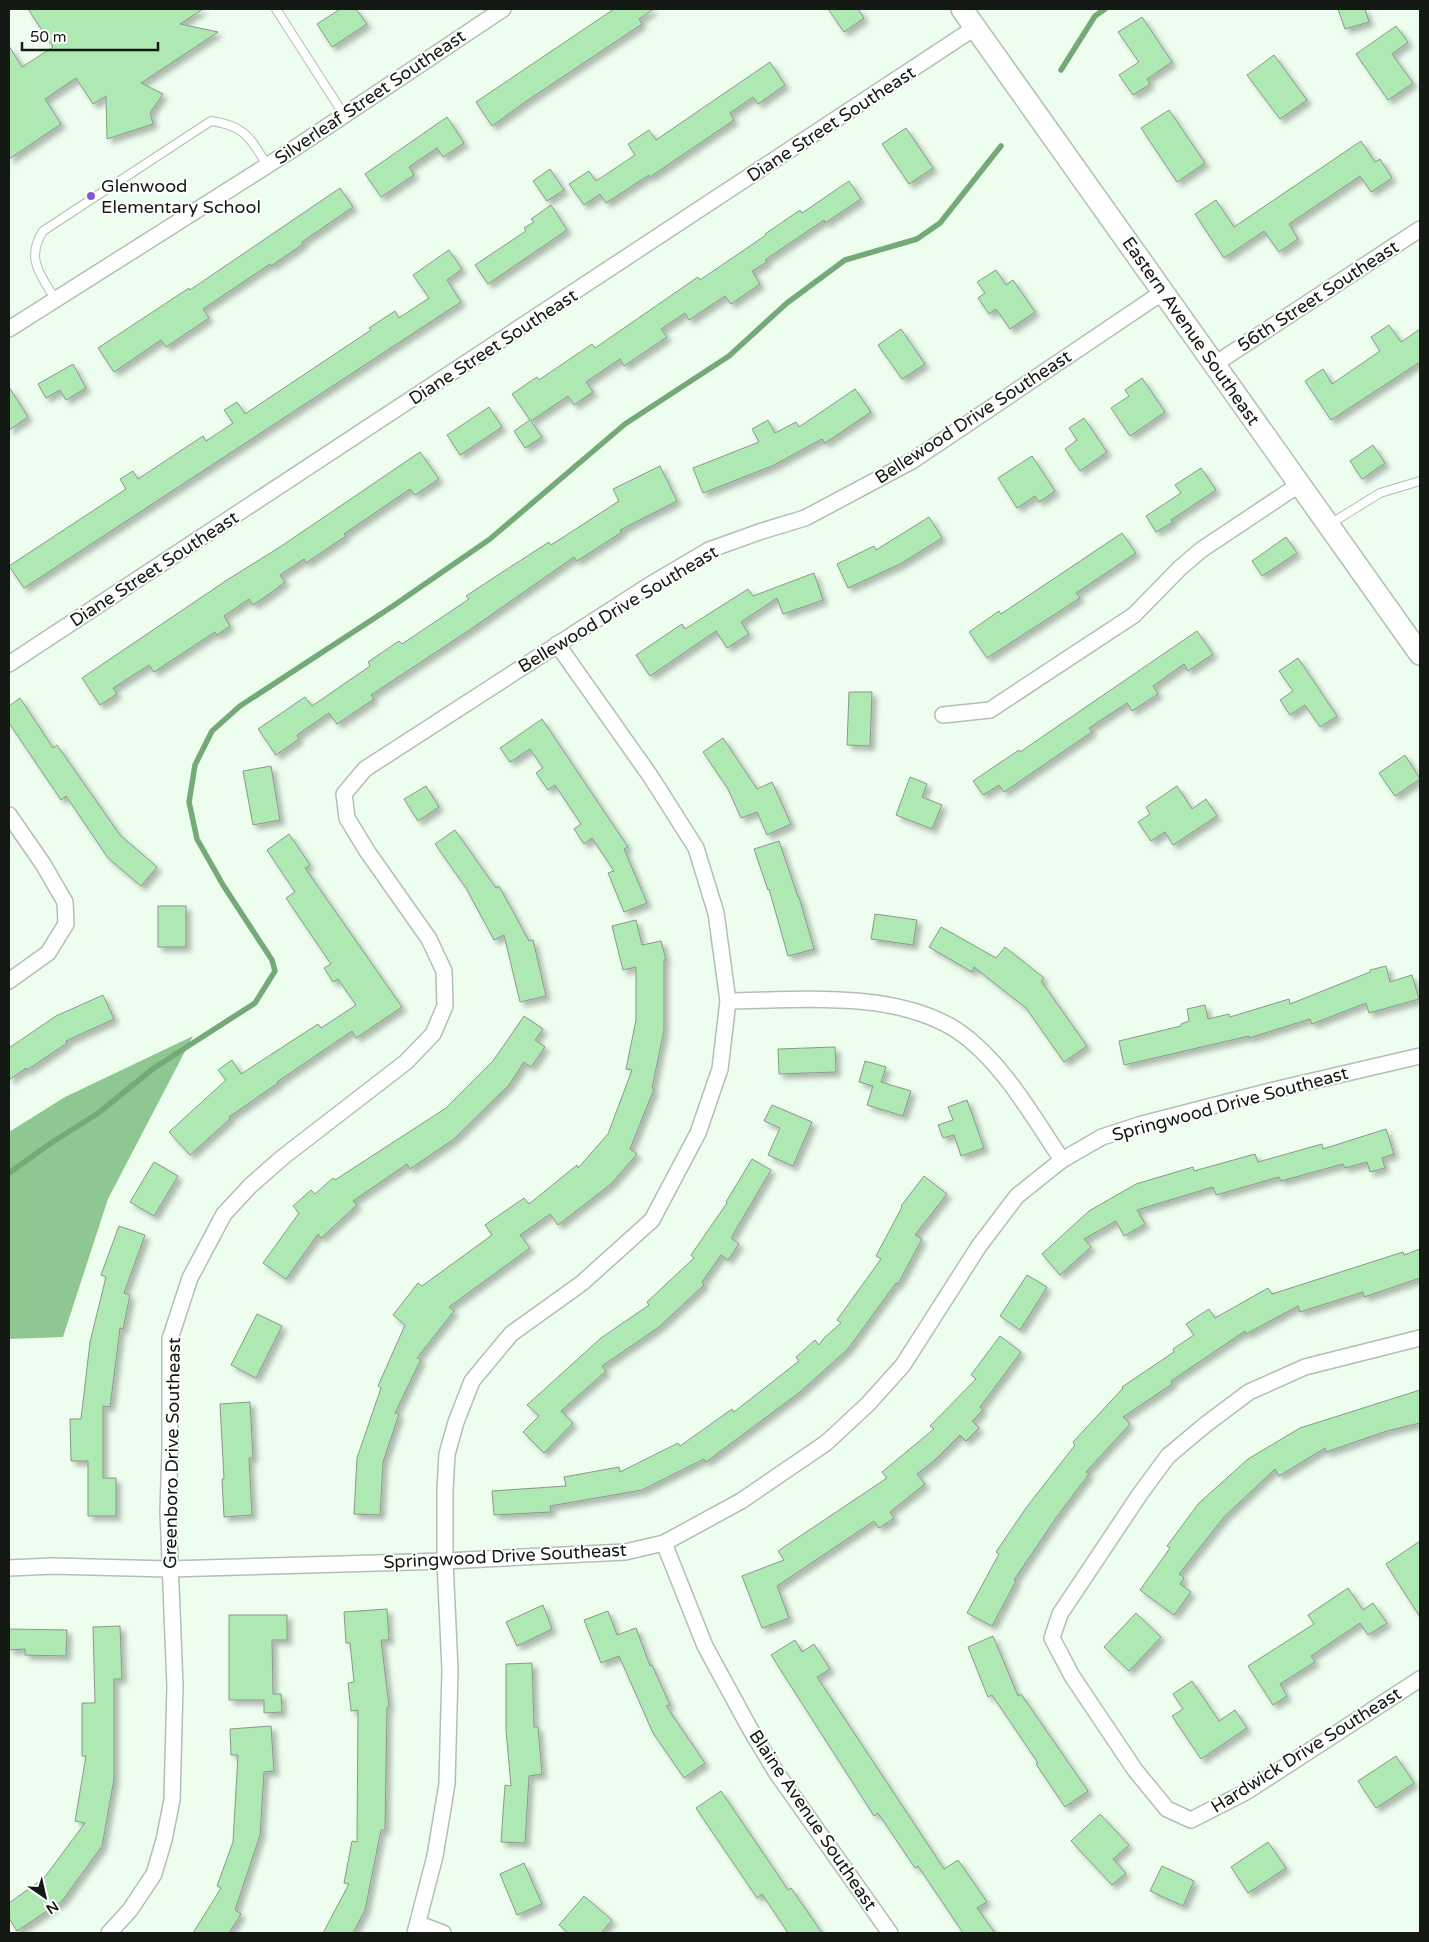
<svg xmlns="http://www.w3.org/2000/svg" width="1429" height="1942" viewBox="0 0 1429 1942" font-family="'Varela Round',sans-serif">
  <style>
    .forest { fill: #8fc793 }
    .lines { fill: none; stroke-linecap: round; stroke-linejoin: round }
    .stream { stroke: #73aa78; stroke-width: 5.5 }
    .building { fill: #aee8b2; stroke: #8a998b; filter: url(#shadow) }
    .lane-casing { stroke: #b1c0b2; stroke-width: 10 }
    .street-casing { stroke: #b1c0b2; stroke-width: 18 }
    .secondary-casing { stroke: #b1c0b2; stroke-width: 24 }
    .lane { stroke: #fff; stroke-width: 8 }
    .street { stroke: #fff; stroke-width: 15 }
    .secondary { stroke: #fff; stroke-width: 21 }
    .poi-dot { fill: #8257d1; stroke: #fff; stroke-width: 2 }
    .labels { text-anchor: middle; stroke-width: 4; stroke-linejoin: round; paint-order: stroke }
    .street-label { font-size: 18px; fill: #141914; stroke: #fff }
    .poi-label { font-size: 18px; fill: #141914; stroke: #fff; text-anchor: start }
  </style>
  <defs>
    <filter id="shadow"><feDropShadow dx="4.5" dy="4.5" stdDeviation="2.5" flood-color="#0004"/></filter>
  </defs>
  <rect width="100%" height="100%" fill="#edfdee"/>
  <path class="forest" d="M193,1036L108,1199L63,1337L9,1339V1132L65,1097Z"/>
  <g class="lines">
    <g class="stream">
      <path d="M1061,70L1095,16L1105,9"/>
      <path d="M9,1173L51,1143L97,1114L154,1068L255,1003L275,971L272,960L223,885L197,839L189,802L195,765L212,731L240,706L393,606L490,539L625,424L729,356L787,303L845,260L917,239L940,223L1001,146"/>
    </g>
  </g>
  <g class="building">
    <path d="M28,9H203L180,24L218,32L141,83L163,94L150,113L153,124L107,139L106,96L93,104L76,78L45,99L61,124L9,159V46L22,67L53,47Z"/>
    <path d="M340,9H356L367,24L332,47L317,24Z"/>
    <path d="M614,9H654L639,19L642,24L525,102L492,126L476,102Z"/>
    <path d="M828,9H858L864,18L844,32Z"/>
    <path d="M1338,9H1365L1369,22L1345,29Z"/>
    <path d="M1142,17L1172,62L1147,79L1150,84L1133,95L1119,75L1139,62L1118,32Z"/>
    <path d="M1396,26L1408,42L1392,54L1413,83L1388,100L1356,54Z"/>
    <path d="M1274,55L1307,100L1280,119L1247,75Z"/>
    <path d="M770,62L785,85L758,104L753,97L730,113L734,120L650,177L649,175L606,203L600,194L584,205L569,184L589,171L596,181L635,155L628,144L649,130L656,140Z"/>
    <path d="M1169,110L1205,163L1177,182L1141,128Z"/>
    <path d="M447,117L464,143L443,157L437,148L409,167L414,175L381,197L365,174Z"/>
    <path d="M906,128L933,168L909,184L882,144Z"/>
    <path d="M1361,141L1375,162L1380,159L1392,178L1371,192L1360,176L1289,224L1298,239L1279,252L1264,231L1224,258L1195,214L1216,200L1234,227Z"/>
    <path d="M550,169L564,190L547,201L533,181Z"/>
    <path d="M849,181L861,199L825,223L824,220L765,260L767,262L752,271L760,284L731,304L725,296L689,320L685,313L661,329L667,337L624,366L620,359L586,382L593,392L574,405L568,396L531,421L542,437L525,448L514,431L530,420L512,394L537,377L539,380L592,344L595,348L698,277L700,280L766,235L765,234L800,210L802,213Z"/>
    <path d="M340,188L353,207L302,242L303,244L271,266L270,264L203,309L209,318L166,347L161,340L114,372L98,348L189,288L190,290Z"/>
    <path d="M551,205L567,230L488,284L475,265L526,231L524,228L534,222L531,219Z"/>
    <path d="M449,250L462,269L447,280L461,302L24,588L9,566L126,489L120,479L133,471L138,479L203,436L206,441L233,423L224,410L237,402L245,414L371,330L369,328L395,311L399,318L429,298L413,275Z"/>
    <path d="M996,270L1006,285L1013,280L1035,312L1010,329L996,309L989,314L978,298L985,293L977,282Z"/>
    <path d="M1389,325L1401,342L1420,329V362L1331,420L1305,381L1323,369L1332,384L1380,351L1371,337Z"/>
    <path d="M901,329L925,364L902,379L878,345Z"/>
    <path d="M73,364L86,388L66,400L60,390L46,398L38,384Z"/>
    <path d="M1142,378L1165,412L1130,436L1111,408L1129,396L1125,390Z"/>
    <path d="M9,387L28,417L9,430Z"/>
    <path d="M855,389L871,412L825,443L822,439L772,466L703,493L693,468L759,442L752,429L768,420L775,433L796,422L799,427Z"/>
    <path d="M489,407L502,427L460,455L447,435Z"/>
    <path d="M1084,418L1107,452L1080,471L1065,449L1077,440L1069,428Z"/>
    <path d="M1373,445L1385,463L1362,479L1350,461Z"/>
    <path d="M420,452L439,479L415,495L410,489L344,534L346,536L306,563L304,559L280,575L285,582L272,592L253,605L249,599L224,616L230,626L217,635L215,632L154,672L149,665L113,688L117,694L100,705L82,678L227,580L280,547Z"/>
    <path d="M1032,456L1055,491L1039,502L1035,496L1017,508L998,478Z"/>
    <path d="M660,466L677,501L620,530L622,532L577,561L574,557L471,629L371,695L374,699L337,724L329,713L297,735L299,739L276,755L258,729L305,697L312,706L370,666L368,662L399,641L402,644L469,599L466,596L501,573L549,542L551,545L619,501L613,489Z"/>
    <path d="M1201,468L1216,490L1171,520L1173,522L1156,532L1146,516L1181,493L1175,485Z"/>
    <path d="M929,517L942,538L900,564L848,588L837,564L874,546L876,550Z"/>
    <path d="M1122,533L1136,553L1076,593L1080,598L987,658L969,632L999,611L1001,614Z"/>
    <path d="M1286,537L1297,553L1262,576L1252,561Z"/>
    <path d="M814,573L823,600L783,614L777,598L741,622L749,634L727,648L716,631L650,676L636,655L682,624L685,629L748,589L753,596Z"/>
    <path d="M1197,631L1213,654L1188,671L1184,664L1153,686L1158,694L1132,711L1127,703L1089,728L1092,732L1004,792L999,785L983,795L973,781L1019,750L1020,752Z"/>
    <path d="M1298,658L1337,716L1320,727L1305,705L1290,715L1280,700L1293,691L1279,671Z"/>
    <path d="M849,692H872L870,746L847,745Z"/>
    <path d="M20,698L53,748L57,745L120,835L157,867L141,886L108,858L66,796L61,800L9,723V706Z"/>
    <path d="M542,719L628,847L624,849L647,903L624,912L608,873L614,871L592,838L584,844L574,829L581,824L555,785L548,790L536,773L543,768L530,749L510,762L500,748Z"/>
    <path d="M723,738L757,789L772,782L791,824L767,835L757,812L741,818L728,789L703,752Z"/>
    <path d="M1405,755L1420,779L1395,796L1379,773Z"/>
    <path d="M271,766L280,820L253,825L243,771Z"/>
    <path d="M910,777L927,784L922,797L942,805L932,829L896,815Z"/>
    <path d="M426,786L439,807L418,821L404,799Z"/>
    <path d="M1177,786L1192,809L1206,799L1217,816L1173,845L1165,832L1151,841L1138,822L1150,814L1146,807Z"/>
    <path d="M455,830L496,888L499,886L529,941L533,940L546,996L520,1002L504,935L494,940L466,888L435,844Z"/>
    <path d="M289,834L310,865L305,868L402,1007L356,1038L352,1031L277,1082L278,1083L229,1117L230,1119L190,1155L169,1132L226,1080L218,1070L232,1060L241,1074L318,1024L321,1028L356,1005L338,979L333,982L324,968L331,964L286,898L295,892L267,850Z"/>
    <path d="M779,841L798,897H799L814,949L788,956L769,889L768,890L754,849Z"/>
    <rect x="158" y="906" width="28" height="41"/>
    <path d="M875,914L917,920L913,945L871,939Z"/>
    <path d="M636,920L642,945L661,941L666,960H664V1030L652,1088L654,1089L630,1149L637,1154L611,1184L558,1225L550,1214L520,1235L530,1248L449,1307L454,1311L417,1358L421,1359L395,1413L399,1414L383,1462L380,1515L354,1514L357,1458L381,1388L378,1386L405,1325L393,1315L418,1283L422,1286L492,1235L485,1225L524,1198L529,1204L577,1165L578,1168L608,1134L632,1070L626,1069L636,1020V967L623,970L612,926Z"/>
    <path d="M941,927L996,958L1005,947L1044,978L1041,981L1087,1046L1064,1062L1026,1008L974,967L972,972L929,947Z"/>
    <path d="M1386,966L1390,982L1412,975L1419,999L1369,1013L1366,1003L1312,1024L1310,1019L1249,1038V1036L1124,1065L1119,1041L1181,1026V1024L1189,1021L1187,1009L1205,1005L1208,1019L1229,1014L1230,1017L1289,999L1290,1004L1370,972V970Z"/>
    <path d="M103,995L114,1019L66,1041L67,1043L27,1070L26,1068L9,1080V1048L56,1016Z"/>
    <path d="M524,1016L543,1029L535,1040L545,1047L531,1067L524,1062L509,1085L454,1139L410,1169L407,1164L353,1201L357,1205L321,1238L318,1234L286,1279L263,1263L299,1213L293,1206L311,1190L315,1194L333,1178L335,1180L446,1108L493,1061Z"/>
    <path d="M835,1047L836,1072L779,1074L778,1049Z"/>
    <path d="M865,1061L886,1067L881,1082L911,1091L903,1116L867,1105L873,1086L859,1082Z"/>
    <path d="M967,1100L984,1148L961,1156L954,1135L943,1138L938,1125L953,1120L948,1107Z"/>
    <path d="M772,1105L812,1122L793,1166L768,1155L780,1128L764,1121Z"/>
    <path d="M1386,1129L1394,1154L1382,1158L1385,1168L1370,1172L1367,1162L1345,1168L1343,1164L1281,1181L1279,1177L1216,1195L1213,1187L1137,1210L1145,1224L1124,1236L1116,1221L1084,1239L1091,1247L1060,1275L1042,1254L1089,1211L1136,1184L1193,1167L1194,1171L1255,1154L1258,1162L1322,1144L1323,1149Z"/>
    <path d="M752,1159L771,1170L731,1238L739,1244L728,1260L721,1255L702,1282L704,1285L659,1327L602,1366L606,1371L561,1411L573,1423L544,1453L523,1432L539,1416L527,1405L601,1338L649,1305L647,1302L694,1258L691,1255L727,1203L726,1202Z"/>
    <path d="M154,1162L178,1176L154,1216L130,1202Z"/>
    <path d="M924,1176L947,1194L915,1235L922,1239L898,1284L896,1283L848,1349L800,1392L706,1462L704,1459L642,1490L550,1506L551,1512L494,1515L492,1491L566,1486L564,1477L619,1467L620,1472L678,1443L680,1446L732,1409L734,1412L799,1361L796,1357L815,1340L819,1345L824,1338L841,1323L837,1320L881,1259L876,1256L902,1207L901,1206Z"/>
    <path d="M119,1226L145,1235L124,1293L130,1295L123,1329L120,1328L110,1407L103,1406V1478H116V1516H88V1461H71L70,1419H81L90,1342L106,1277L101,1275Z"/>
    <path d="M1420,1249V1278L1364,1297L1363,1292L1300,1312L1298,1306L1246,1334L1245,1331L1171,1381L1172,1384L1123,1417L1130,1424L1086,1472L1089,1474L1056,1518L1014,1580L1016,1581L992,1626L967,1613L999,1554L996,1552L1026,1508L1075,1445L1073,1442L1123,1388L1122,1387L1174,1352L1173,1349L1194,1335L1186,1324L1209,1309L1215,1318L1268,1288L1272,1294L1403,1252L1404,1255Z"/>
    <path d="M1027,1275L1047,1287L1020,1330L1000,1316Z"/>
    <path d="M257,1314L282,1326L256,1378L231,1365Z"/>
    <path d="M1000,1336L1021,1352L980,1407L983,1410L972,1421L979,1428L966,1441L960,1435L935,1460L917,1474L925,1484L890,1512L894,1518L879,1528L874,1521L777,1586L789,1618L762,1628L742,1576L784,1560L778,1551L887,1478L882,1472L934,1429L930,1426L976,1379L971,1375Z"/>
    <path d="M1420,1390V1423L1387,1431L1326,1452L1325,1448L1279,1476L1275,1469L1224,1517L1179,1574L1184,1578L1180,1584L1191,1592L1174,1615L1140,1590L1170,1548L1167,1546L1199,1503L1248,1459L1300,1428Z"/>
    <path d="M250,1402L253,1458H249L252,1515L224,1517L222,1479H224L220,1404Z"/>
    <path d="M1420,1541V1617L1386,1564Z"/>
    <path d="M1348,1588L1363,1610L1373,1603L1387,1623L1368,1635L1360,1623L1311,1656L1315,1662L1280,1684L1287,1696L1273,1705L1248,1666L1314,1624L1308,1615Z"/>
    <path d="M543,1605L552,1629L517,1646L506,1622Z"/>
    <path d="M387,1609L389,1640H381L389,1706L387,1707L385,1830H381L365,1910L353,1933H323L349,1884L344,1883L352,1841L357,1842L358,1710L351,1711L348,1683L354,1682L350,1643H346L344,1612Z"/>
    <path d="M608,1611L617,1635L636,1628L650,1666L652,1665L670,1705L666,1706L705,1763L684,1778L653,1733L619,1656L601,1663L584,1620Z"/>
    <path d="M1136,1613L1161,1637L1129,1671L1104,1647Z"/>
    <path d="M229,1615H287V1640H272L273,1694H281L282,1712L264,1713V1700H229Z"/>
    <path d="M120,1626L122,1679H114V1779L102,1846L62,1901L17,1931L9,1918V1903L44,1878L85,1823L75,1821L86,1756H82V1703H95L93,1627Z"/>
    <path d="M9,1629L67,1630L66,1656L25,1655V1649L9,1650Z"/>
    <path d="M993,1636L1018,1696L1021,1694L1088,1791L1065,1807L1036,1764L1038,1763L992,1695L988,1697L968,1647Z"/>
    <path d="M795,1640L802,1652L814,1644L830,1669L817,1677L944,1869L958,1860L987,1902L977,1908L995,1933H963L918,1866L915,1868L878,1813L874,1816L771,1655Z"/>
    <path d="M532,1663L534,1727H538L542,1774L529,1776L525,1843L501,1842L505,1785L511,1786L506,1730V1664Z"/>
    <path d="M1192,1681L1219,1721L1235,1710L1247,1728L1201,1759L1172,1716L1183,1709L1173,1694Z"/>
    <path d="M271,1726L274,1771L264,1772L260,1835L235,1910L241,1914L229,1933H193L221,1888L217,1886L233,1842L238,1755H231L230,1729Z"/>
    <path d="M1396,1756L1414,1783L1376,1808L1358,1781Z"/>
    <path d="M721,1791L788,1890L791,1888L822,1933H788L762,1894L757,1898L696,1808Z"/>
    <path d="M1100,1814L1129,1845L1113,1859L1126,1873L1112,1885L1071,1841Z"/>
    <path d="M1268,1842L1286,1868L1248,1893L1231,1867Z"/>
    <path d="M524,1863L542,1904L517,1915L500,1874Z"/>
    <path d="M1162,1866L1194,1881L1183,1906L1150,1891Z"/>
    <path d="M584,1896L612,1920L601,1933H568L559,1925Z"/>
  </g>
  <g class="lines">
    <defs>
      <g id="lane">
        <path d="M276,9L344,115"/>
        <path d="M56,300C41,276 25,259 43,231L211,121C246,126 250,138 267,165"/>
        <path d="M1330,524L1380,493L1420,481"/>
      </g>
      <g id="street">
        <path d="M9,329L295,148L503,9"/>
        <path d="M1215,364L1420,229"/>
        <path d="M9,664L976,27"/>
        <path d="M943,715L990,710L1134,615L1180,568L1201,550L1300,484"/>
        <path d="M9,815L43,864L65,902L66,924L48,953L9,981"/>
        <path d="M728,1001C799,1000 896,990 958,1031C1002,1061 1033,1117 1062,1160"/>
        <path d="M1420,1338L1305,1367L1249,1392L1205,1425L1168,1456L1140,1494L1060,1614L1052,1638L1072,1676L1135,1770L1167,1809L1191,1820L1246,1792L1420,1679"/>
        <path d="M664,1543L705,1646L749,1727L776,1772L890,1933"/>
        <path d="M9,1568L53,1566L169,1569L445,1561L625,1552L664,1543L741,1501L826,1443L868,1404L903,1365L979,1246L1017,1196L1062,1160L1102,1137L1142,1124L1274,1090L1420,1056"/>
        <path d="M419,1924L443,1933"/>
        <path d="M109,1933L130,1910L154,1874L164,1840L172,1800L175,1686L168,1511L170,1449V1339L190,1278L224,1214L250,1186L283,1157L406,1062L433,1034L445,1006L444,971L429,939L367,851L347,818L344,794L365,769L648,586L709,550L762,531L805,518L912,461L1163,292"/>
        <path d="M415,1933L435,1856L447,1784L450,1670L445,1561V1490L447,1454L456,1422L472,1381L511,1334L582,1283L652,1220L698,1133L720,1069L728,1001L716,913L696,848L651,777L557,644"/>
      </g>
      <path id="secondary" d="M962,9L1420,654"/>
    </defs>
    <use href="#lane" class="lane-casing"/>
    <use href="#street" class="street-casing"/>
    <use href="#secondary" class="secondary-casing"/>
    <use href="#lane" class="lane"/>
    <use href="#street" class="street"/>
    <use href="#secondary" class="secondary"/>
  </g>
  <circle class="poi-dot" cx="91" cy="196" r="5"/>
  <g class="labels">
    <g class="street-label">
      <text transform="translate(370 97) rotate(-34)" y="6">Silverleaf Street Southeast</text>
      <text transform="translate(831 124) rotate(-33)" y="6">Diane Street Southeast</text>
      <text transform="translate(1318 296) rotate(-33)" y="6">56th Street Southeast</text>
      <text transform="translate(1191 331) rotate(55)" y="6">Eastern Avenue Southeast</text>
      <text transform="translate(493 347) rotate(-33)" y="6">Diane Street Southeast</text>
      <text transform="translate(973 417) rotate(-33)" y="6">Bellewood Drive Southeast</text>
      <text transform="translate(154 569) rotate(-33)" y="6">Diane Street Southeast</text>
      <text transform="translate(618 609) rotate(-31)" y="6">Bellewood Drive Southeast</text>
      <text transform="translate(1230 1104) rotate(-15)" y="6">Springwood Drive Southeast</text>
      <text transform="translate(172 1453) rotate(-89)" y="6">Greenboro Drive Southeast</text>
      <text transform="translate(505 1556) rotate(-3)" y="6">Springwood Drive Southeast</text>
      <text transform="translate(1306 1750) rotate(-32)" y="6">Hardwick Drive Southeast</text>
      <text transform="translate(813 1820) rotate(56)" y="6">Blaine Avenue Southeast</text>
    </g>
    <g class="poi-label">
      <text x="101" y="192">Glenwood<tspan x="101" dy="21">Elementary School</tspan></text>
    </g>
  </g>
  <rect width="1429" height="1942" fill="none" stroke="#141914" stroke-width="20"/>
  <g transform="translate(45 1897) rotate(146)" stroke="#ffffff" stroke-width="4" paint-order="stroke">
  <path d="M0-4L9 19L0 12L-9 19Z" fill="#141914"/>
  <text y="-8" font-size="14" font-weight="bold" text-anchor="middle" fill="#141914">N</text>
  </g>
  <path d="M22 42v8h136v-8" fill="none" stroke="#141914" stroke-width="2.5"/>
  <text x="30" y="42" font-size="15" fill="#141914" stroke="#ffffff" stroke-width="4" paint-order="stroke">50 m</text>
</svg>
